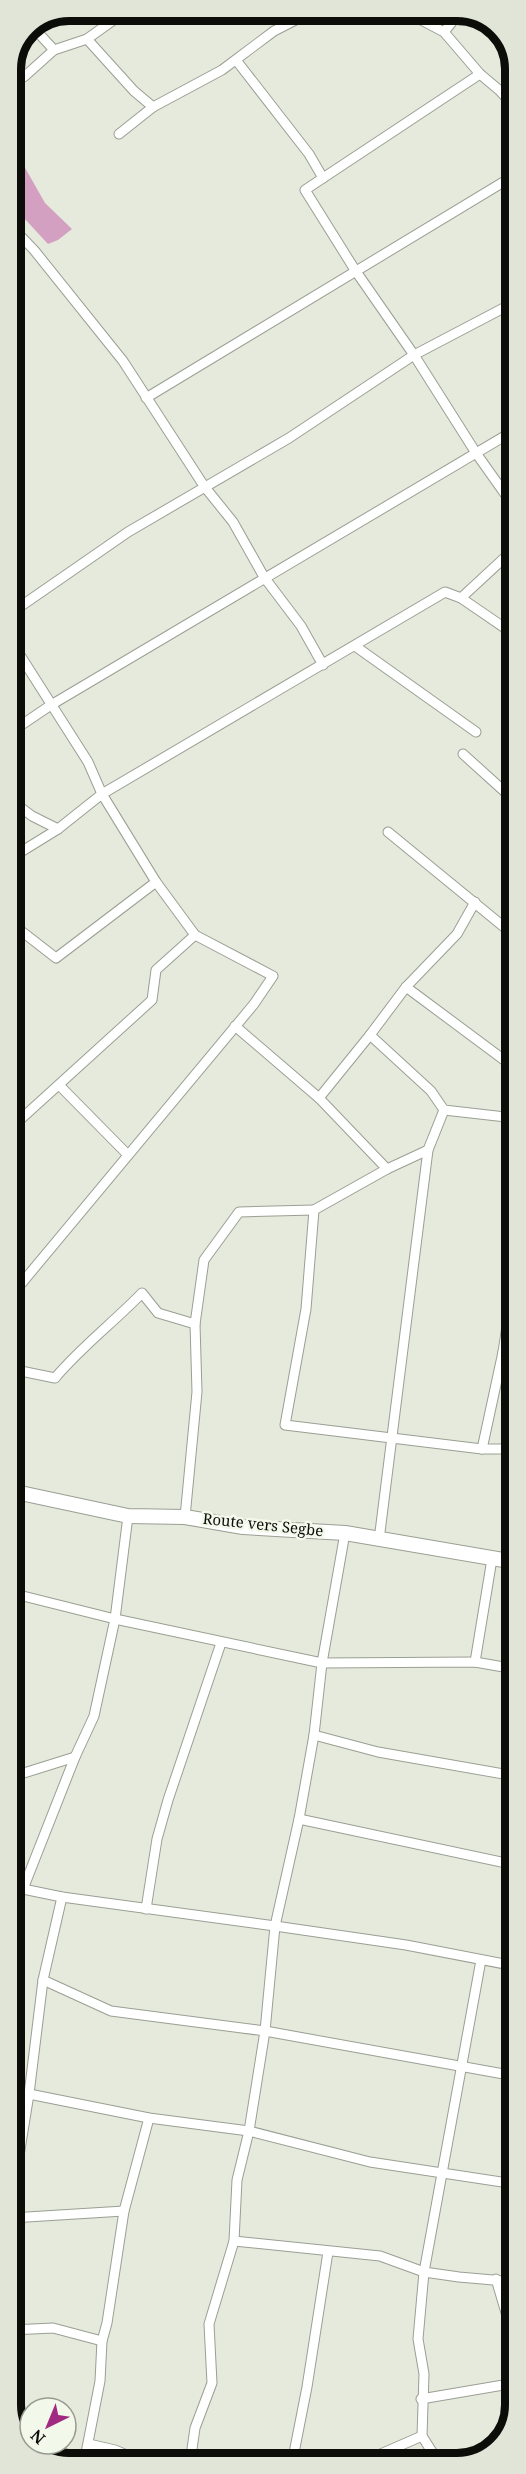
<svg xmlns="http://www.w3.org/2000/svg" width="526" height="2474" viewBox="0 0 526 2474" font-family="'Noto Serif',serif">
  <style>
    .forest { fill: #d4a0c1 }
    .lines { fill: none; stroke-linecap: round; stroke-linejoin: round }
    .street-casing { stroke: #9a9f93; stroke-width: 11 }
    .secondary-casing { stroke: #9a9f93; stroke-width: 16 }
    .street { stroke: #fff; stroke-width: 9 }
    .secondary { stroke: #fff; stroke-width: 14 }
    .labels { text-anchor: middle; stroke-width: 5; stroke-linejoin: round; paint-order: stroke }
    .street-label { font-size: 15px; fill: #0c0d09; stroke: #f2f8ea }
    .rim { fill: none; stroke: #0c0d09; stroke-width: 8 }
  </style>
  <rect width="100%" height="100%" fill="#e5eadd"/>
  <path class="forest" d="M11,143L45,203L72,229L58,240L48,244L11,204Z"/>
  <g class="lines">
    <defs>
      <g id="street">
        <path d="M404,11L444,32L480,74L499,90L515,107"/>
        <path d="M32,26L54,50"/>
        <path d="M444,32L461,11"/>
        <path d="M87,39L134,91L153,107L119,134"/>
        <path d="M236,60L309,154L323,178L305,190L355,270L414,355L476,453L515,508"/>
        <path d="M11,84L25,76L54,50L87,39L126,11"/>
        <path d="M153,107L222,70L274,31L313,11"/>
        <path d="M323,178L480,74"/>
        <path d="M11,226L34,250L123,361L204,486L233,522L264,577L301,626L323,665"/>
        <path d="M146,398L515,175"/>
        <path d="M461,598L515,548"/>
        <path d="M11,613L128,532L289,438L414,355L515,302"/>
        <path d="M11,641L88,762L102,794L156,882L195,935L273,976L254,1004L11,1296"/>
        <path d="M355,646L476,732"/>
        <path d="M11,732L51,705L515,430"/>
        <path d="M463,754L515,801"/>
        <path d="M11,800L32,816L58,829"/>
        <path d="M388,832L515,936"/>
        <path d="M11,858L58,829L102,794L445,592L461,598L515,635"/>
        <path d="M475,902L457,934L406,987L370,1035L431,1091L444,1110L515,1118"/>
        <path d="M11,923L56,958L156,882"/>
        <path d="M406,987L515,1068"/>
        <path d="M235,1026L319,1098L387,1169"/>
        <path d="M59,1085L128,1155"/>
        <path d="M319,1098L370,1035"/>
        <path d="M11,1128L152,1000L156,970L195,935"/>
        <path d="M428,1150L387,1169L314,1210L306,1309L285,1425L482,1449H515"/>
        <path d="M503,1352L515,1354"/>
        <path d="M11,1369L55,1378C81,1347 114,1322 142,1293L158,1313L195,1324L204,1260L239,1212L314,1210"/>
        <path d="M482,1449L503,1352L515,1274"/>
        <path d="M185,1517L197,1392L195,1324"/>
        <path d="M379,1540L428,1150L444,1110"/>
        <path d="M11,1593L115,1619L322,1663L475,1662L515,1669"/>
        <path d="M475,1662L492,1559"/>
        <path d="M314,1735L378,1752L515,1776"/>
        <path d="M11,1777L75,1757"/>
        <path d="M299,1819L515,1865"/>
        <path d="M23,1889L75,1757L94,1716L115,1619L128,1516"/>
        <path d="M11,1892L23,1889L62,1897L275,1926L406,1945L515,1966"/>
        <path d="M146,1909L157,1839L168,1800L221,1643"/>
        <path d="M43,1980L111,2011L265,2031L515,2076"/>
        <path d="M11,2093L29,2094L149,2118L249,2131L370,2162L515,2184"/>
        <path d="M11,2205L29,2094L43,1980L62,1897"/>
        <path d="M11,2218L124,2211"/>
        <path d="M234,2241L380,2256L424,2272L459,2277L515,2282"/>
        <path d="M496,2279L515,2343"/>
        <path d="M11,2330L53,2328L102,2341"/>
        <path d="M421,2399L515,2383"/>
        <path d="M89,2444L115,2450L145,2463"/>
        <path d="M84,2463L100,2381L102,2341L107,2323L124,2211L149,2118"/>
        <path d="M190,2463L195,2428L212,2383L209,2324L234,2241L237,2180L249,2131L265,2031L275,1926L299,1819L314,1735L322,1663L345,1533"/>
        <path d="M292,2463L307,2387L328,2252"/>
        <path d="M360,2463L422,2436"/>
        <path d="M439,2463L422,2436L424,2374L418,2339L424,2272L481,1960"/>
      </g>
      <path id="secondary" d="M11,1491L128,1516L185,1517L243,1527L345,1533L515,1562"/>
    </defs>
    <use href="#street" class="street-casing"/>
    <use href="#secondary" class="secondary-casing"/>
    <use href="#street" class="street"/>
    <use href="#secondary" class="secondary"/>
  </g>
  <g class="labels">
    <g class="street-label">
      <text transform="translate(263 1525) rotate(6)" y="5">Route vers Segbe</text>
    </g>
  </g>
  <path d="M0 0H526V2474H0ZM69 21H457A48 48 0 0 1 505 69V2405A48 48 0 0 1 457 2453H69A48 48 0 0 1 21 2405V69A48 48 0 0 1 69 21Z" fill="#e0e5d8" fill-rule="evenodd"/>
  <path class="rim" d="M69 21H457A48 48 0 0 1 505 69V2405A48 48 0 0 1 457 2453H69A48 48 0 0 1 21 2405V69A48 48 0 0 1 69 21Z"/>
  <g transform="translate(48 2426) rotate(223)"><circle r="28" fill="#f2f8ea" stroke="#969a90" stroke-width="1.5"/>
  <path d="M0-4.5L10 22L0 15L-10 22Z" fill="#a12a82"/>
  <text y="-9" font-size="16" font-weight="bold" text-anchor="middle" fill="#0c0d09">N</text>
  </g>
</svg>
